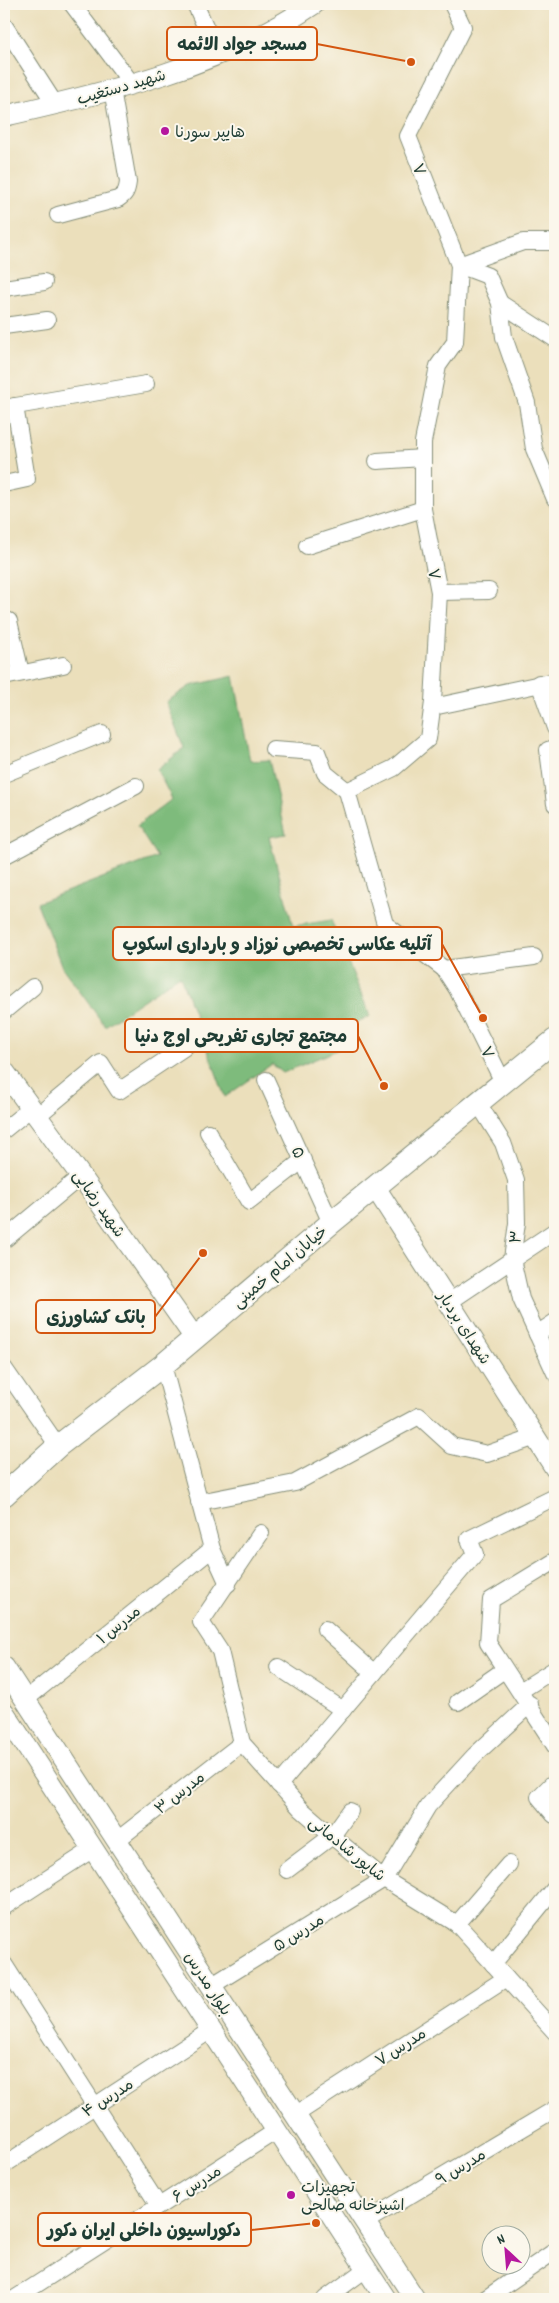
<svg xmlns="http://www.w3.org/2000/svg" width="559" height="2303" viewBox="0 0 559 2303" font-family="Dekko,'Playpen Sans Arabic',sans-serif">
  <style>
    .forest { fill: #7ebb7b; stroke: #4e7c58 }
    .lines { fill: none; stroke-linecap: round; stroke-linejoin: round }
    .minor-casing { stroke: #858e78; stroke-width: 18 }
    .tertiary-casing { stroke: #858e78; stroke-width: 22 }
    .secondary-casing { stroke: #858e78; stroke-width: 24 }
    .minor { stroke: #fff; stroke-width: 16 }
    .tertiary { stroke: #fff; stroke-width: 20 }
    .secondary { stroke: #fff; stroke-width: 22 }
    .poi-dot { fill: #b5179e; stroke: #fbf7ec; stroke-width: 2 }
    .labels { text-anchor: middle; stroke-width: 4; stroke-linejoin: round; paint-order: stroke }
    .street-label { font-size: 16px; fill: #1f3d34; stroke: #fbf7ec }
    .poi-label { font-size: 16px; fill: #1f3d34; stroke: #fbf7ec; text-anchor: start }
    .leader { fill: none; stroke: #d45610; stroke-width: 2 }
    .callout-dot { fill: #d45610; stroke: #fbf7ec; stroke-width: 2 }
    .callout { fill: #fbf7ec; stroke: #d45610; stroke-width: 2 }
    .callout-label { font-size: 18px; text-anchor: middle; font-weight: bold; fill: #1f3d34 }
  </style>
  <rect width="100%" height="100%" fill="#fbf7ec"/>
  <filter id="ink" filterUnits="userSpaceOnUse"><feTurbulence type="fractalNoise" baseFrequency=".02" numOctaves="2"/><feDisplacementMap in="SourceGraphic" scale="10" xChannelSelector="R" yChannelSelector="G"/><feConvolveMatrix kernelMatrix="1 2 1 2 8 2 1 2 1" color-interpolation-filters="sRGB"/></filter>
  <filter id="wash" filterUnits="userSpaceOnUse"><feTurbulence type="fractalNoise" baseFrequency=".0096" numOctaves="4" result="noise"/><feDisplacementMap in="SourceGraphic" scale="20" xChannelSelector="R" yChannelSelector="G"/><feGaussianBlur stdDeviation="1.12" result="paint"/><feColorMatrix in="noise" values="0 0 0 0 0 0 0 0 0 0 0 0 0 0 0 0 0 1.4 0 .05"/><feComposite in="paint" operator="in"/></filter>
  <g filter="url(#wash)">
    <rect width="100%" height="100%" fill="#ebdfbb"/>
    <path class="forest" d="M234,676L250,761L269,760L286,834L269,837L293,926L331,920L370,1016L330,1035L339,1049L283,1073L272,1064L225,1097L180,975L105,1026L62,967L37,903L157,857L137,826L172,799L157,770L184,748L166,702L190,686Z"/>
  </g>
  <g filter="url(#ink)">
    <g class="lines">
      <defs>
        <g id="minor">
          <path d="M72,4L132,84"/>
          <path d="M195,4L218,54"/>
          <path d="M452,4L463,27L408,136L459,265L455,342L438,366L423,442V509L439,592L433,702L428,739L394,768L347,791L385,924L444,969L457,989L503,1082"/>
          <path d="M4,25L55,104"/>
          <path d="M58,215L118,199C126,194 127,190 128,182L112,89"/>
          <path d="M459,265L488,276L500,303L504,337L527,403L534,449L555,499"/>
          <path d="M459,265L523,242H555"/>
          <path d="M4,288L44,282"/>
          <path d="M500,303L555,339"/>
          <path d="M4,326L47,320"/>
          <path d="M4,408L146,384"/>
          <path d="M377,461L423,458"/>
          <path d="M4,484L27,479L15,406"/>
          <path d="M307,546L423,509"/>
          <path d="M439,592L489,591"/>
          <path d="M9,621L21,673"/>
          <path d="M4,677L63,665"/>
          <path d="M539,683L555,728"/>
          <path d="M433,707L555,681"/>
          <path d="M555,748L548,750L555,804"/>
          <path d="M273,749L317,752L325,773L347,791"/>
          <path d="M4,774L102,734"/>
          <path d="M4,856L136,786"/>
          <path d="M444,969L534,957"/>
          <path d="M4,1011L33,987"/>
          <path d="M266,1080L331,1223"/>
          <path d="M478,1103L503,1143L516,1180L517,1223L512,1259L521,1299L555,1373"/>
          <path d="M36,1117L101,1063L119,1091L185,1047"/>
          <path d="M4,1130L30,1109"/>
          <path d="M208,1132L249,1202L303,1160"/>
          <path d="M4,1240L81,1176"/>
          <path d="M449,1302L555,1231"/>
          <path d="M537,1334L555,1322"/>
          <path d="M163,1365L212,1549L228,1584"/>
          <path d="M4,1368L58,1446"/>
          <path d="M199,1502L295,1483L419,1416L452,1446L487,1454L536,1437"/>
          <path d="M261,1533L201,1622L220,1651L242,1743L301,1809L332,1836L384,1879L457,1924L555,2032"/>
          <path d="M555,1561L491,1600L488,1643L555,1746"/>
          <path d="M325,1629L374,1673"/>
          <path d="M278,1667L343,1710"/>
          <path d="M520,1691L555,1669"/>
          <path d="M25,1700L212,1549"/>
          <path d="M458,1702L504,1670"/>
          <path d="M279,1785L475,1554L469,1539L555,1497"/>
          <path d="M554,1815L539,1797L555,1781"/>
          <path d="M116,1841L242,1743"/>
          <path d="M287,1870L332,1836L350,1811"/>
          <path d="M4,1907L93,1849"/>
          <path d="M457,1924L509,1864"/>
          <path d="M4,1964L159,2206"/>
          <path d="M493,1964L555,1888"/>
          <path d="M211,1986L384,1879L428,1806L475,1755L530,1704"/>
          <path d="M295,2115L506,1978"/>
          <path d="M4,2165L211,2030"/>
          <path d="M365,2222L555,2109"/>
          <path d="M14,2299L276,2131"/>
          <path d="M325,2299L366,2269"/>
          <path d="M485,2299L555,2251"/>
        </g>
        <g id="tertiary">
          <path d="M4,116C109,92 224,65 314,4"/>
          <path d="M4,1071L81,1176L194,1337"/>
          <path d="M375,1187L555,1468"/>
          <path d="M4,1667L415,2299"/>
          <path d="M4,1712L386,2299"/>
        </g>
        <path id="secondary" d="M4,1495L58,1446L163,1365L331,1223L555,1040"/>
      </defs>
      <use href="#minor" class="minor-casing"/>
      <use href="#tertiary" class="tertiary-casing"/>
      <use href="#secondary" class="secondary-casing"/>
      <use href="#minor" class="minor"/>
      <use href="#tertiary" class="tertiary"/>
      <use href="#secondary" class="secondary"/>
    </g>
  </g>
  <g class="poi-dot">
    <circle cx="165" cy="131" r="5"/>
    <circle cx="291" cy="2195" r="5"/>
  </g>
  <g class="labels">
    <g class="street-label">
      <text transform="translate(121 86) rotate(-16)" y="6">شهید دستغیب</text>
      <text transform="translate(420 169) rotate(68)" y="6">۷</text>
      <text transform="translate(435 574) rotate(79)" y="6">۷</text>
      <text transform="translate(488 1052) rotate(64)" y="6">۷</text>
      <text transform="translate(299 1152) rotate(66)" y="6">۵</text>
      <text transform="translate(100 1203) rotate(55)" y="6">شهید رضایی</text>
      <text transform="translate(515 1237) rotate(-82)" y="6">۳</text>
      <text transform="translate(279 1266) rotate(-40)" y="6">خیابان امام خمینی</text>
      <text transform="translate(465 1327) rotate(57)" y="6">شهدای بردبار</text>
      <text transform="translate(118 1624) rotate(-39)" y="6">مدرس ۱</text>
      <text transform="translate(179 1792) rotate(-38)" y="6">مدرس ۳</text>
      <text transform="translate(348 1848) rotate(39)" y="6">شاپور شادمانی</text>
      <text transform="translate(298 1932) rotate(-32)" y="6">مدرس ۵</text>
      <text transform="translate(209 1983) rotate(57)" y="6">بلوار مدرس</text>
      <text transform="translate(400 2046) rotate(-33)" y="6">مدرس ۷</text>
      <text transform="translate(107 2097) rotate(-33)" y="6">مدرس ۴</text>
      <text transform="translate(460 2166) rotate(-31)" y="6">مدرس ۹</text>
      <text transform="translate(196 2183) rotate(-33)" y="6">مدرس ۶</text>
    </g>
    <g class="poi-label">
      <text x="175" y="137">هایپر سورنا</text>
      <text x="301" y="2192">تجهیزات<tspan x="301" dy="18">اشپزخانه صالحی</tspan></text>
    </g>
  </g>
  <path class="leader" d="M411 62L317 44M483 1018L442 944M384 1086L358 1036M203 1253L155 1317M316 2223L251 2230"/>
  <g class="callout-dot">
    <circle cx="411" cy="62" r="5"/>
    <circle cx="483" cy="1018" r="5"/>
    <circle cx="384" cy="1086" r="5"/>
    <circle cx="203" cy="1253" r="5"/>
    <circle cx="316" cy="2223" r="5"/>
  </g>
  <g class="callout">
    <rect x="167" y="27" width="150" height="33" rx="5"/>
    <rect x="113" y="927" width="329" height="33" rx="5"/>
    <rect x="125" y="1019" width="233" height="33" rx="5"/>
    <rect x="36" y="1300" width="119" height="33" rx="5"/>
    <rect x="38" y="2213" width="213" height="33" rx="5"/>
  </g>
  <g class="callout-label">
    <text x="242" y="50">مسجد جواد الائمه</text>
    <text x="277" y="950">آتلیه عکاسی تخصصی نوزاد و بارداری اسکوپ</text>
    <text x="241" y="1042">مجتمع تجاری تفریحی اوج دنیا</text>
    <text x="96" y="1323">بانک کشاورزی</text>
    <text x="144" y="2236">دکوراسیون داخلی ایران دکور</text>
  </g>
  <rect width="559" height="2303" fill="none" stroke="#fbf7ec" stroke-width="20"/>
  <g transform="translate(506 2250) rotate(334)"><circle r="24" fill="#fbf7ec" stroke="#a3ada2"/>
  <path d="M0-4L9 19L0 12L-9 19Z" fill="#b5179e"/>
  <text y="-8" font-size="14" font-weight="bold" text-anchor="middle" fill="#1f3d34">N</text>
  </g>
</svg>
